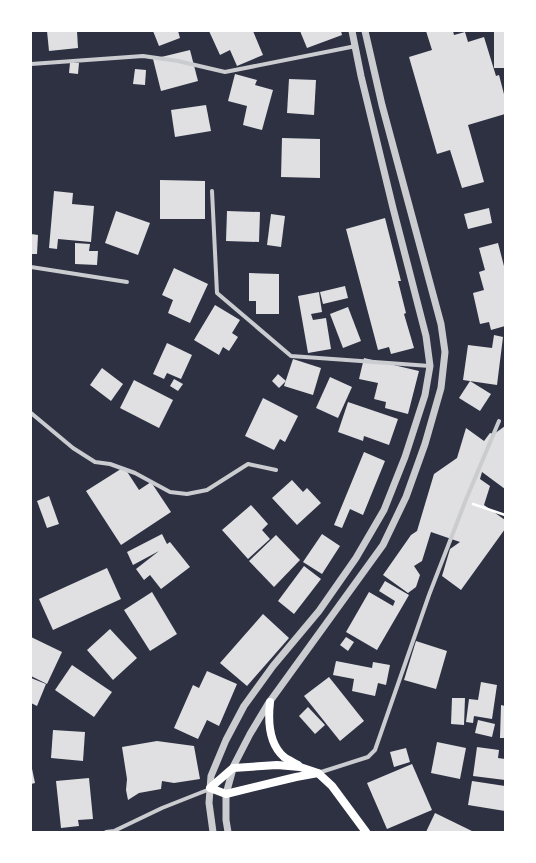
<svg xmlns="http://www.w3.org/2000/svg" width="536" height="863" viewBox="0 0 536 863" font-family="'DejaVu Sans',sans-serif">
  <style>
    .building { fill: #e0e0e3 }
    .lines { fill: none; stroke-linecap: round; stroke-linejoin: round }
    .path { stroke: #fff; stroke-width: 2.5 }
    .minor { stroke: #caccd0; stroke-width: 4 }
    .tertiary { stroke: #caccd0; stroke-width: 7 }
    .secondary { stroke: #fff; stroke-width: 8 }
  </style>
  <rect width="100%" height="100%" fill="#2d3142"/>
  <g class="building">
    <path d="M47,31H77L78,48L49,51Z"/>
    <path d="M153,31H178L180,38L159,46Z"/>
    <path d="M209,31H253L263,55L237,66L230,50L220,55Z"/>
    <path d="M300,31H341L342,35L307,48Z"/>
    <path d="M426,31H453L454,35L465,32L468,42L484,37L496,76L499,75L505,98V114L468,125L484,182L462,188L450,150L437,154L409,57L432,50Z"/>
    <rect x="494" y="31" width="11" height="37"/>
    <path d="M190,50L198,81L161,91L153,59Z"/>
    <path d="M70,63H79L78,74L69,73Z"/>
    <path d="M135,69L146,70L145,85L133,84Z"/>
    <path d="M235,74L257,80L255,85L273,90L262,130L243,125L247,106L228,101Z"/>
    <path d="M289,79L316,80L314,115L287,113Z"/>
    <path d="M206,105L211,131L175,137L171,110Z"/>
    <path d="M282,138L320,139V178L281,177Z"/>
    <path d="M160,180L205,181V219H160Z"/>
    <path d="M54,191L73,193L72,204L94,206L91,242L58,239L57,249L49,248Z"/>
    <path d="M489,208L492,223L468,229L464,214Z"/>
    <path d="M116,211L150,223L138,255L105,243Z"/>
    <path d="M227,211L260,212L259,242L226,241Z"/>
    <path d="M271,214L285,216L281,247L267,245Z"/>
    <path d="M385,218L401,281H398L406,313L404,314L414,348L391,354L389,347L378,350L346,229Z"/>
    <path d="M31,234L38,235L37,254H31Z"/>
    <path d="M75,243L90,244L89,251H98L97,265L75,264Z"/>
    <path d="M498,243L505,270V326L491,330L489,322L480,324L473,293L484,290L479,272L485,270L479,248Z"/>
    <path d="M174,268L208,284L190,323L168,313L173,300L162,295Z"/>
    <path d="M249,273L279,274V314H256V301H249Z"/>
    <path d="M345,286L348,298L323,304L320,292Z"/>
    <path d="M319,292L322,312L311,314L313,320L326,318L331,349L308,353L298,296Z"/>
    <path d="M215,305L240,320L232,333L238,337L229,351L223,347L219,355L194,340Z"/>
    <path d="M348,307L361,341L343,348L330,314Z"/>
    <path d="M494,335L503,337L497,385L463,380L468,345L492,348Z"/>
    <path d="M167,343L192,355L181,379L167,373L164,379L153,374Z"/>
    <path d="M364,358L419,371L408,414L385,408L386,402L374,399L378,383L359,379Z"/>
    <path d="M293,359L321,368L313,395L284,386Z"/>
    <path d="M102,368L123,384L111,401L90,385Z"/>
    <path d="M278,374L286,381L279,388L272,381Z"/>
    <path d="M330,377L352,387L338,418L316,408Z"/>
    <path d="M174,379L183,384L178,391L170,386Z"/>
    <path d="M134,380L173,400L159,428L120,408Z"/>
    <path d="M470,381L491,394L480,411L459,398Z"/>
    <path d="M263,398L298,416L285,442L280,439L274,450L245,436Z"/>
    <path d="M348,402L398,419L389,445L364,436L363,441L338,432Z"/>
    <path d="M505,426V489L482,472L480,479L490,486L484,505L505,520V529L461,590L442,576L450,549L460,542L431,532L422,561L414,566L420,575L416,587L408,593L383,575L411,535L417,531L434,474L457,458L466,428L484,441L490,433L494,434Z"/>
    <path d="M364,452L385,461L363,515L350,509L342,528L334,525Z"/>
    <path d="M124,467L139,490L151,482L171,512L121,545L86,491Z"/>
    <path d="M292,480L303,492L307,488L321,503L297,525L272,498Z"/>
    <path d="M49,496L59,524L47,528L37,501Z"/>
    <path d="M251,505L268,524L262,530L270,539L248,559L222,530Z"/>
    <path d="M162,534L167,544L170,542L190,567L161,589L150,575L144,580L136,569L159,551L133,565L127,552Z"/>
    <path d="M322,534L340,546L322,574L303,562Z"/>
    <path d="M276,535L300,560L274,587L249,561Z"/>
    <path d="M304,566L321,579L294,614L278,601Z"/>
    <path d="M107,568L121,599L53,630L39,599Z"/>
    <path d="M385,581L409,595L377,650L346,632L369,592L393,606L395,601L379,591Z"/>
    <path d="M152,592L177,634L150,651L124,610Z"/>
    <path d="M263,614L289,638L247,686L220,663Z"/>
    <path d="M110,629L137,658L113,680L87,650Z"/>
    <path d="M31,637L62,652L47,684L31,676Z"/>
    <path d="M346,637L354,642L348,651L340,645Z"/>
    <path d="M416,641L447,651L436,689L404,680Z"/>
    <path d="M336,661L372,668L373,662L390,665L386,685L378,683L375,696L352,691L354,679L333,675Z"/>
    <path d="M72,665L112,692L94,717L55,690Z"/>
    <path d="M207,671L237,684L219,726L207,720L198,739L174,728L193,685L199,688Z"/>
    <path d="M329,677L364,721L340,741L304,696Z"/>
    <path d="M31,678L46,684L37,706L31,703Z"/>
    <path d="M481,682L497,685L492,719L474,716L473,723L466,722L469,699L478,700Z"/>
    <path d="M452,698H465L464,725L451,724Z"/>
    <path d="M501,705L505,706V738H500Z"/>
    <path d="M308,707L325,725L315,734L299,716Z"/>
    <path d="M478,720L495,724L492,737L475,733Z"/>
    <path d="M53,730L85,732L83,761L51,758Z"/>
    <path d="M157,741L194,746L200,779L174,783L162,781L161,789L139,793L128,800L126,790L127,779L122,747Z"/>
    <path d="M437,742L466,748L460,779L431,773Z"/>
    <path d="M477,747L499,750L498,758L505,759V780L473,776Z"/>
    <path d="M406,748L410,762L394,767L390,752Z"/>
    <path d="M31,764L35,783L31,784Z"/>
    <path d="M412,764L432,810L387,829L367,783Z"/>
    <path d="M89,778L93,819L78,820L79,826L61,828L56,781Z"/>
    <path d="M472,781L505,786V811L468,805Z"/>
    <path d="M435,813L474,832H426Z"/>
  </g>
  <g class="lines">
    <path class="path" d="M473,504L505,515"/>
    <g class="minor">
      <path d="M31,64L143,56L178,61L225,72L356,46"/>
      <path d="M212,191L217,293L291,356L430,366"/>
      <path d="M31,267L127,282"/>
      <path d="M31,413L73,448L95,462L110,464L135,473L170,492L187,494L207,490L248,464L276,470"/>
      <path d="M318,773L368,757L375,750L429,595L465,502L499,421"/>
      <path d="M106,832L114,831L162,808L210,789"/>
    </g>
    <g class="tertiary">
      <path d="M213,832L209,803L211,776L226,740L244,706L273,666L319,611L356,558L384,510L405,457L425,395L430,366L426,336L393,208L361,76L352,31"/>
      <path d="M228,832L226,820V794L234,765L250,734L268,704L383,545L406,497L425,444L441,388L445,352L441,324L382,105L365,31"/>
    </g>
    <g class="secondary">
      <path d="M270,702C268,720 269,744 284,757C288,760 293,762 298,765"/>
      <path d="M318,773L296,777L226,794L210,788L233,768L277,765L300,767L318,773L332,786L366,832"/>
    </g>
  </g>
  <rect width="536" height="863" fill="none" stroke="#ffffff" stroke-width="64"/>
</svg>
